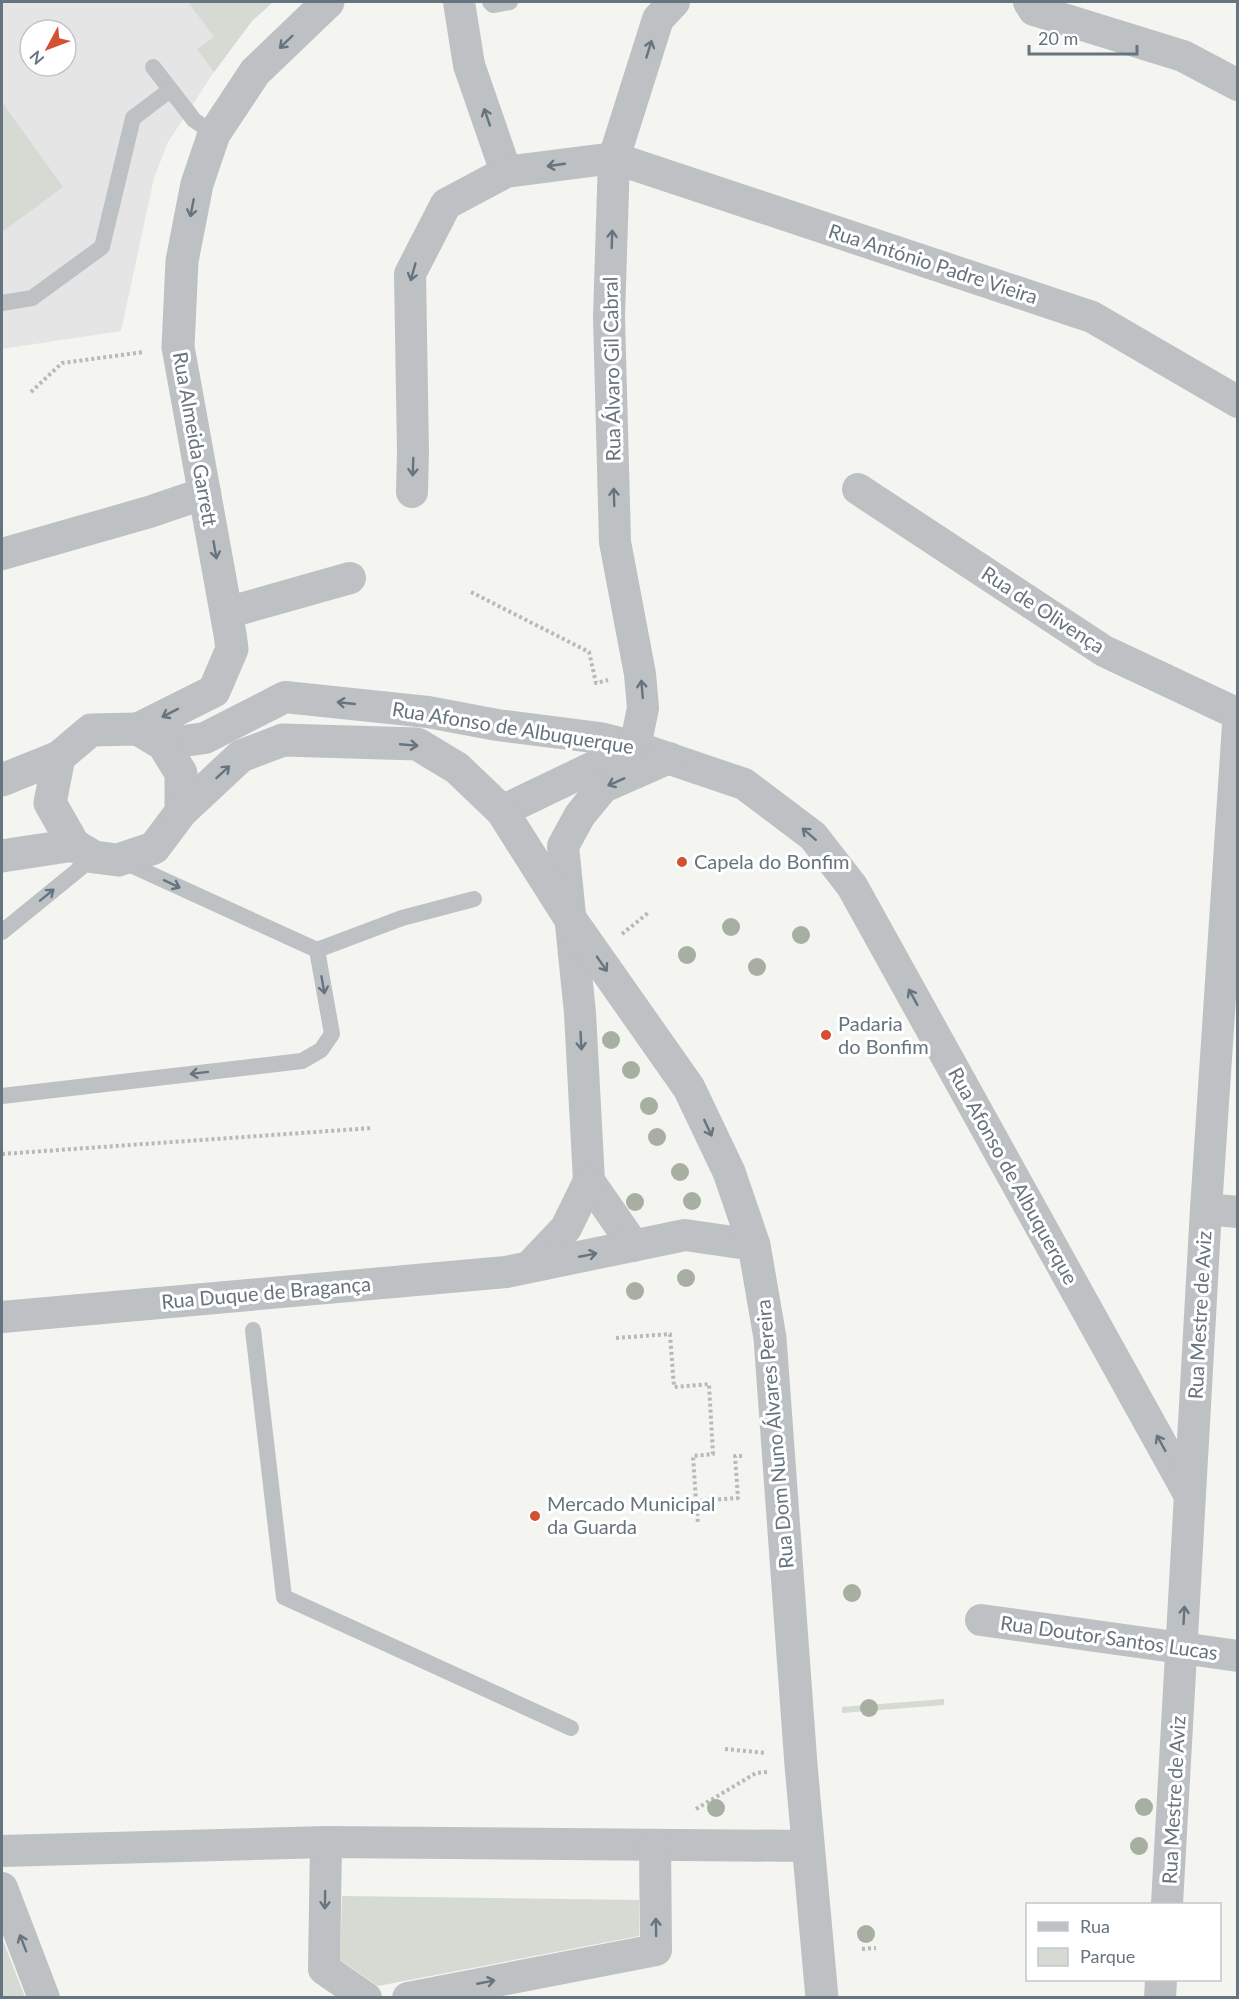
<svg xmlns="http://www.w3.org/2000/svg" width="1239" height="1999" viewBox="0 0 1239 1999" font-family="Lato,sans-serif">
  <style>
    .built { fill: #e4e5e4; fill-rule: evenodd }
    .green { fill: #d5dad2 }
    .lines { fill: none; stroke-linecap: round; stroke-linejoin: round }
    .path { stroke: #b7babc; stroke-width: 4; stroke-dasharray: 3 3; stroke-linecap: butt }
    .service { stroke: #bdc1c4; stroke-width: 16 }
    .minor { stroke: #bdc1c4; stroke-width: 32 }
    .tertiary { stroke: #bdc1c4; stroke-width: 33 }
    .tree { fill: #a7afa2 }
    .oneway { stroke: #65747f }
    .poi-dot { fill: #d35131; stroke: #fff; stroke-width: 2 }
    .labels { text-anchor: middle; stroke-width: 6; stroke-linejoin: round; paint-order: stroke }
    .street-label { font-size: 20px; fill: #65747f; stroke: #fff }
    .poi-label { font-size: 20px; fill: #65747f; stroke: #fff; text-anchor: start }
  </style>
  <rect width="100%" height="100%" fill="#f4f4f0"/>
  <path class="built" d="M2,2H273L252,21L214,72L168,142L154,178L121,331L2,349ZM30,30H66V66H30Z"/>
  <g class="green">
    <path d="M188,2H273L252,21L214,72L197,49L214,37Z"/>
    <path d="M2,102L63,187L2,232Z"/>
    <path d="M944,1699V1705L842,1713V1707Z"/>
    <path d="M342,1896L639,1900V1936L378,1986L340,1960Z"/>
    <path d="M2,1938L25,1997H2Z"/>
  </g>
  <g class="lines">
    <g class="path">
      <path d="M31,392L62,363L144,352"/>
      <path d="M471,592L589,652L596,683L608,680"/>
      <path d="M622,934L648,913"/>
      <path d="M2,1154L372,1128"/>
      <path d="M616,1338L670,1334L674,1387L709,1384L713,1454L693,1456L696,1501L738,1498L735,1456H745"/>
      <path d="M696,1501L698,1524"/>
      <path d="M725,1749L766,1753"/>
      <path d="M696,1809L756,1773L768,1772"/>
      <path d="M862,1949L876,1948"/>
    </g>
    <g class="service">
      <path d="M490,2L493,5L510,2"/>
      <path d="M153,67L194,120L214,134"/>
      <path d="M2,303L32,298L102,247L133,118L170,90"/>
      <path d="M2,932L94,857"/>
      <path d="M317,950L402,918L474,899"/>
      <path d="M2,1096L302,1061L321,1050L332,1034L317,950L122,861"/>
      <path d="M253,1330L284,1597L571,1728"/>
    </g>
    <g class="minor">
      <path d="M459,2L469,65L506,172"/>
      <path d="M1029,2L1034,10L1183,56L1238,85"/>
      <path d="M858,489L1104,651L1238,714"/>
      <path d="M412,492L413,452L410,274L446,204L506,172L614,158L1092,317L1238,402"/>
      <path d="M2,554L149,512L205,493"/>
      <path d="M226,613L350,578"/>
      <path d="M163,744L205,738L285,697L428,712L497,725L600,738L635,747L744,784L813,836L852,886L1189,1494"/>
      <path d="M502,811L635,747L643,708L640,674L615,542L609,317L614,158L658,19L674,2"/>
      <path d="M1206,1209L1238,1212"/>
      <path d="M634,1246L589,1181L580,1013L563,846L580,815L603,787L669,758"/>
      <path d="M530,1266L566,1228L589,1181"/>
      <path d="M2,1317L506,1272L685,1235L754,1245"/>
      <path d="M981,1620L1238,1656"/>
      <path d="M326,1842L324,1969L366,1998"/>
      <path d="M2,1851L326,1842L808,1846"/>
      <path d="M2,1888L44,1998"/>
      <path d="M1167,1904L1206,1209L1238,725"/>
      <path d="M408,1998L656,1950L655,1846"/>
      <path d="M1160,1998L1161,1980"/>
    </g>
    <g class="tertiary">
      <path d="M138,729L214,691L232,649L230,634L178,347L182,261L197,184L214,134L255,72L328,2"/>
      <path d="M2,780L59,757L91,730L138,729L163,744L181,773V812L154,848L118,860L94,857L74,845L50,803L59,757"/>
      <path d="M181,812L241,756L283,740L417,744L457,768L502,811L571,920L689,1088L729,1172L754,1245L770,1338L801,1765L822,1998"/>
      <path d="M2,856L74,845"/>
    </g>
  </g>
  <g class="tree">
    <circle cx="731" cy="927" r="9"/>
    <circle cx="801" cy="935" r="9"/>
    <circle cx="687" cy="955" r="9"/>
    <circle cx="757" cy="967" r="9"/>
    <circle cx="611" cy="1040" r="9"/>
    <circle cx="631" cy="1070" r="9"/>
    <circle cx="649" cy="1106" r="9"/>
    <circle cx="657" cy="1137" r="9"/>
    <circle cx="680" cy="1172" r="9"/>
    <circle cx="692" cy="1201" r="9"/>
    <circle cx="635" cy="1202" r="9"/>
    <circle cx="686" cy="1278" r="9"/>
    <circle cx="635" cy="1291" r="9"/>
    <circle cx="852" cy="1593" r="9"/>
    <circle cx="869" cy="1708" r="9"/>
    <circle cx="1144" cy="1807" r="9"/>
    <circle cx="716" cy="1808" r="9"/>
    <circle cx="1139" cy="1846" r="9"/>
    <circle cx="866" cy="1934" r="9"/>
  </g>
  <defs><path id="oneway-shaft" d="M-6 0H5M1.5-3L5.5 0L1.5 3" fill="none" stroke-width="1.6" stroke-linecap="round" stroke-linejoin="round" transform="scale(1.5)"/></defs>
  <g class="oneway">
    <use href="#oneway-shaft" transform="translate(286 42) rotate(136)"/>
    <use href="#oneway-shaft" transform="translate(649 49) rotate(-73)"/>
    <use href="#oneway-shaft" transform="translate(487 117) rotate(-109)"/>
    <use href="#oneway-shaft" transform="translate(556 165) rotate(172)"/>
    <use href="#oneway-shaft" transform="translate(192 208) rotate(101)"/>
    <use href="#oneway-shaft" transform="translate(612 239) rotate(-88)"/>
    <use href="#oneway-shaft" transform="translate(413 272) rotate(106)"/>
    <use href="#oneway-shaft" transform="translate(413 467) rotate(92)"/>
    <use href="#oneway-shaft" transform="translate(614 497) rotate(-92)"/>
    <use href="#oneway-shaft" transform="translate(215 550) rotate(80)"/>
    <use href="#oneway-shaft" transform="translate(642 689) rotate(-95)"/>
    <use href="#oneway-shaft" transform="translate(346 703) rotate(-174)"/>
    <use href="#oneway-shaft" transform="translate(170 713) rotate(153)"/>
    <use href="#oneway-shaft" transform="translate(409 745) rotate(5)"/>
    <use href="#oneway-shaft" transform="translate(223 772) rotate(-43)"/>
    <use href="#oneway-shaft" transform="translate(616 782) rotate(156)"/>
    <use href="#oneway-shaft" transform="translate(809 834) rotate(-139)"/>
    <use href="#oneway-shaft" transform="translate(172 884) rotate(25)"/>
    <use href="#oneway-shaft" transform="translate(47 895) rotate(-39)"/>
    <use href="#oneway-shaft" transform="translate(602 964) rotate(55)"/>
    <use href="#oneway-shaft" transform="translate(323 985) rotate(80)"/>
    <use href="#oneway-shaft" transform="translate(913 997) rotate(-119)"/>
    <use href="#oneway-shaft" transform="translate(581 1041) rotate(87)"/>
    <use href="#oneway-shaft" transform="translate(199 1073) rotate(173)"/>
    <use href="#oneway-shaft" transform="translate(708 1128) rotate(65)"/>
    <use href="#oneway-shaft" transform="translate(588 1255) rotate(-11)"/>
    <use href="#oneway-shaft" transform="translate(1161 1443) rotate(-119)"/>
    <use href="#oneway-shaft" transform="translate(1184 1615) rotate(-87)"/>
    <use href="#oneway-shaft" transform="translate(325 1900) rotate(91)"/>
    <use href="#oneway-shaft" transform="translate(656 1927) rotate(-91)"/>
    <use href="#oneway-shaft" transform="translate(23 1943) rotate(-111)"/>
    <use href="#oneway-shaft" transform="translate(486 1982) rotate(-11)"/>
  </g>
  <g class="poi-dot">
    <circle cx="682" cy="862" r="6"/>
    <circle cx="826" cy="1035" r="6"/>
    <circle cx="535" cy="1516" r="6"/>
  </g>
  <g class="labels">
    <g class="street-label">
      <text transform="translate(933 264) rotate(18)" y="7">Rua António Padre Vieira</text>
      <text transform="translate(612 369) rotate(-91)" y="7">Rua Álvaro Gil Cabral</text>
      <text transform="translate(195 439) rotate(80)" y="7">Rua Almeida Garrett</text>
      <text transform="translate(1043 610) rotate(33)" y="7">Rua de Olivença</text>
      <text transform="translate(513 728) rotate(9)" y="7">Rua Afonso de Albuquerque</text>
      <text transform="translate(1013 1176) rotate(61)" y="7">Rua Afonso de Albuquerque</text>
      <text transform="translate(266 1293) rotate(-5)" y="7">Rua Duque de Bragança</text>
      <text transform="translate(1200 1315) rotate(-87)" y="7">Rua Mestre de Aviz</text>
      <text transform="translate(775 1434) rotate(-95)" y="7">Rua Dom Nuno Álvares Pereira</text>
      <text transform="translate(1109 1638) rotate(8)" y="7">Rua Doutor Santos Lucas</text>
      <text transform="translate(1174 1800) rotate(-87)" y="7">Rua Mestre de Aviz</text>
    </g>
    <g class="poi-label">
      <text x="694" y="869">Capela do Bonfim</text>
      <text x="838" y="1031">Padaria<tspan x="838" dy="23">do Bonfim</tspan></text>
      <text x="547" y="1511">Mercado Municipal<tspan x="547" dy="23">da Guarda</tspan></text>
    </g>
  </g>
  <rect width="1239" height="1999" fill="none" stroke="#65747f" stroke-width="6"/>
  <rect x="1026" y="1903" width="195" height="78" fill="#ffffff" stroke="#c1c7cc" stroke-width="1.5"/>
  <rect x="1038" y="1922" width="30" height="9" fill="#bdc1c4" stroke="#c1c7cc" stroke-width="1.5"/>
  <text x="1080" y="1933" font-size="18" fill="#65747f">Rua</text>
  <rect x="1038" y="1948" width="30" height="18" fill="#d5dad2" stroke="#c1c7cc" stroke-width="1.5"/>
  <text x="1080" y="1963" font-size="18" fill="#65747f">Parque</text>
  <g transform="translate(48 48) rotate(229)"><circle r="28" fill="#ffffff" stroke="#c1c7cc" stroke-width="1.5"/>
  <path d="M0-4.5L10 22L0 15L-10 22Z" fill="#d35131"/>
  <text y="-9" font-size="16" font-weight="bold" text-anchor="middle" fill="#65747f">N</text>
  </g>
  <path d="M1029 45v9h108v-9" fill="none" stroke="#65747f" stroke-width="3"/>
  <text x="1038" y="45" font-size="18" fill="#65747f" stroke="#ffffff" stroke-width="4.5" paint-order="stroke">20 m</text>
</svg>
